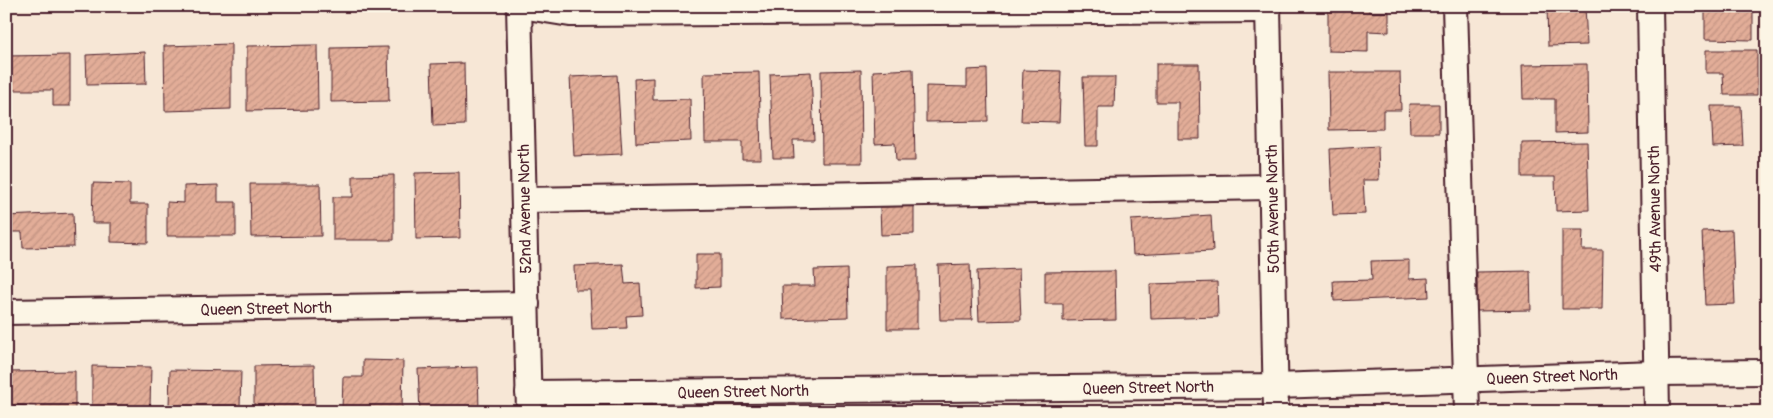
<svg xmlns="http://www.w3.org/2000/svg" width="1773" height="418" viewBox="0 0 1773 418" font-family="Pangolin,sans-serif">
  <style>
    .building { fill: url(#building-hatch); stroke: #4a1f2b }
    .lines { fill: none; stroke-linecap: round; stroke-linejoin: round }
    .minor-casing { stroke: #4a1f2b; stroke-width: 28 }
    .minor { stroke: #fcf5e5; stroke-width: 24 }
    .labels { text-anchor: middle; stroke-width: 4; stroke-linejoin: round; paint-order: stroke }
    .street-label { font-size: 16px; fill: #4a1f2b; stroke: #fcf5e5 }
  </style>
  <defs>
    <pattern id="building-hatch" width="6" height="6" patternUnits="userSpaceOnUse" patternTransform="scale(1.25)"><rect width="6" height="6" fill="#e2ad98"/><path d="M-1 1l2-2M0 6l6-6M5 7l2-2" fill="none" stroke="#c39483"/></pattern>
  </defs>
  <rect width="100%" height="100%" fill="#f7e7d6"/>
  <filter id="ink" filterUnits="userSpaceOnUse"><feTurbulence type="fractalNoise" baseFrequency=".02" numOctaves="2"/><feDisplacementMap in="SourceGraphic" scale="10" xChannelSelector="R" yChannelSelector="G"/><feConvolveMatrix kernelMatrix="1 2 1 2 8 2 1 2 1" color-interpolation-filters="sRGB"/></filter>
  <g filter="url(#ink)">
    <g class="building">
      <path d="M1328,6H1369V12H1389V32L1368,31V52L1328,51Z"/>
      <path d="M1547,6H1585L1587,45L1548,46Z"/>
      <path d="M1721,6H1753V40L1705,39V8H1721Z"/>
      <path d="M231,44V109L165,111L164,46Z"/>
      <path d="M317,45L318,110L247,111V46Z"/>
      <path d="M388,47L389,101L331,102V48Z"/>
      <path d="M1706,50H1757V95H1724L1723,73H1706Z"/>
      <path d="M145,52L146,84L87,85L86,55Z"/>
      <path d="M70,55V106H53V90H6V56Z"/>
      <path d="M464,63L465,125L433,126L431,64Z"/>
      <path d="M1156,64H1199L1200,139H1178V102H1156Z"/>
      <path d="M1587,64L1588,132L1555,133V99H1523L1522,65Z"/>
      <path d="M913,69L915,161H896L895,143L875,144L873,71Z"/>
      <path d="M987,69L988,121L926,122V86L967,87V70Z"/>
      <path d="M861,70L862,163H822L821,71Z"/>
      <path d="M1023,70L1061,71L1059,122L1021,121Z"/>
      <path d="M759,72L761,159H742V142H705L704,73Z"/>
      <path d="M811,72L814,140H793L794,158H773L770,74Z"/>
      <path d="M1328,72H1400L1401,110H1383V129L1329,130Z"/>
      <path d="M617,75L622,154L574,156L570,77Z"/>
      <path d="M1083,77H1115L1114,107H1098V146H1085Z"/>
      <path d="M653,78V100L690,99L691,141L636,143L634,79Z"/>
      <path d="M1409,104H1439V133H1410Z"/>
      <path d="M1711,106H1741L1743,146L1713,147Z"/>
      <path d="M1587,142L1589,210L1556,211L1555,177H1522V143Z"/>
      <path d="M1378,146L1379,180H1363L1365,214L1333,215L1330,149Z"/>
      <path d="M459,172L460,238L416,239L415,173Z"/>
      <path d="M394,175V240H333V197H353V176Z"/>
      <path d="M93,183L130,184V204H148V243L111,242V223H92Z"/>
      <path d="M250,184H320L321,236L251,237Z"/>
      <path d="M218,185V202H236V236H167V202L184,203V186Z"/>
      <path d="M914,206V234L881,235L880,207Z"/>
      <path d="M73,213L74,247L23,248L22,232H6V216Z"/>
      <path d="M1211,215L1213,251L1133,255L1131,220Z"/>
      <path d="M1562,230H1583L1582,250H1603L1602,309H1562Z"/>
      <path d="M1732,230L1735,304L1705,305L1702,231Z"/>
      <path d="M696,254H720V287L696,288Z"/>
      <path d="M1409,260V279L1428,278L1429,297L1334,301L1333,281L1372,280L1371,261Z"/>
      <path d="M623,264L625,284L640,283L642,315L626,316L627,328L592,329L590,290H575L574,266Z"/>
      <path d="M970,264L972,320H940L938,265Z"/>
      <path d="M917,265V329H887V266Z"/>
      <path d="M847,269L848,317L783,319L782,286H815L814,270Z"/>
      <path d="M1019,269L1021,320L979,321L977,271Z"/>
      <path d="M1115,271L1116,320L1063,321V304H1045V272Z"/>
      <path d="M1530,271L1531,310L1477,311V272Z"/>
      <path d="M1217,282L1218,317L1151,319L1150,284Z"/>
      <path d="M363,360L403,361L402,410L342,409L343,377H363Z"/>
      <path d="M314,365L315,411L254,412V366Z"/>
      <path d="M92,366L151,367L150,407H92Z"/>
      <path d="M478,367L479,412H420L418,369Z"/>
      <path d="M170,370L241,371L240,406H169Z"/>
      <path d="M75,371V412H36V406L7,405V372Z"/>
    </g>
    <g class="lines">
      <defs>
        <g id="minor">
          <path d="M519,6L529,412"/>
          <path d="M521,6L570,14L1268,10"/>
          <path d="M1268,6L1276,412"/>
          <path d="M1455,6L1467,412"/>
          <path d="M1650,6L1657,412"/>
          <path d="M524,200L1271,187"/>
          <path d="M6,312L527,304"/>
          <path d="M528,393L1275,386L1656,373L1767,372"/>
        </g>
      </defs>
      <use href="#minor" class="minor-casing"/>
      <use href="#minor" class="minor"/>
    </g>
  </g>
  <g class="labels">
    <g class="street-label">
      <text transform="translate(524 209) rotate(-91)" y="6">52nd Avenue North</text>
      <text transform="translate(1272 209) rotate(-91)" y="6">50th Avenue North</text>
      <text transform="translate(1654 209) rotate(-91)" y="6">49th Avenue North</text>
      <text transform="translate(266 308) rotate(-1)" y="6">Queen Street North</text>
      <text transform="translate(1552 376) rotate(-2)" y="6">Queen Street North</text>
      <text transform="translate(1148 387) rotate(-1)" y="6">Queen Street North</text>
      <text transform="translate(743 391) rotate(-1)" y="6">Queen Street North</text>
    </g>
  </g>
  <rect width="1773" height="418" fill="none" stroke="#fcf5e5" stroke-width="25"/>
  <rect x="12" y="12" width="1748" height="393" fill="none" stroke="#4a1f2b" stroke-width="2" filter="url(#ink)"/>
</svg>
